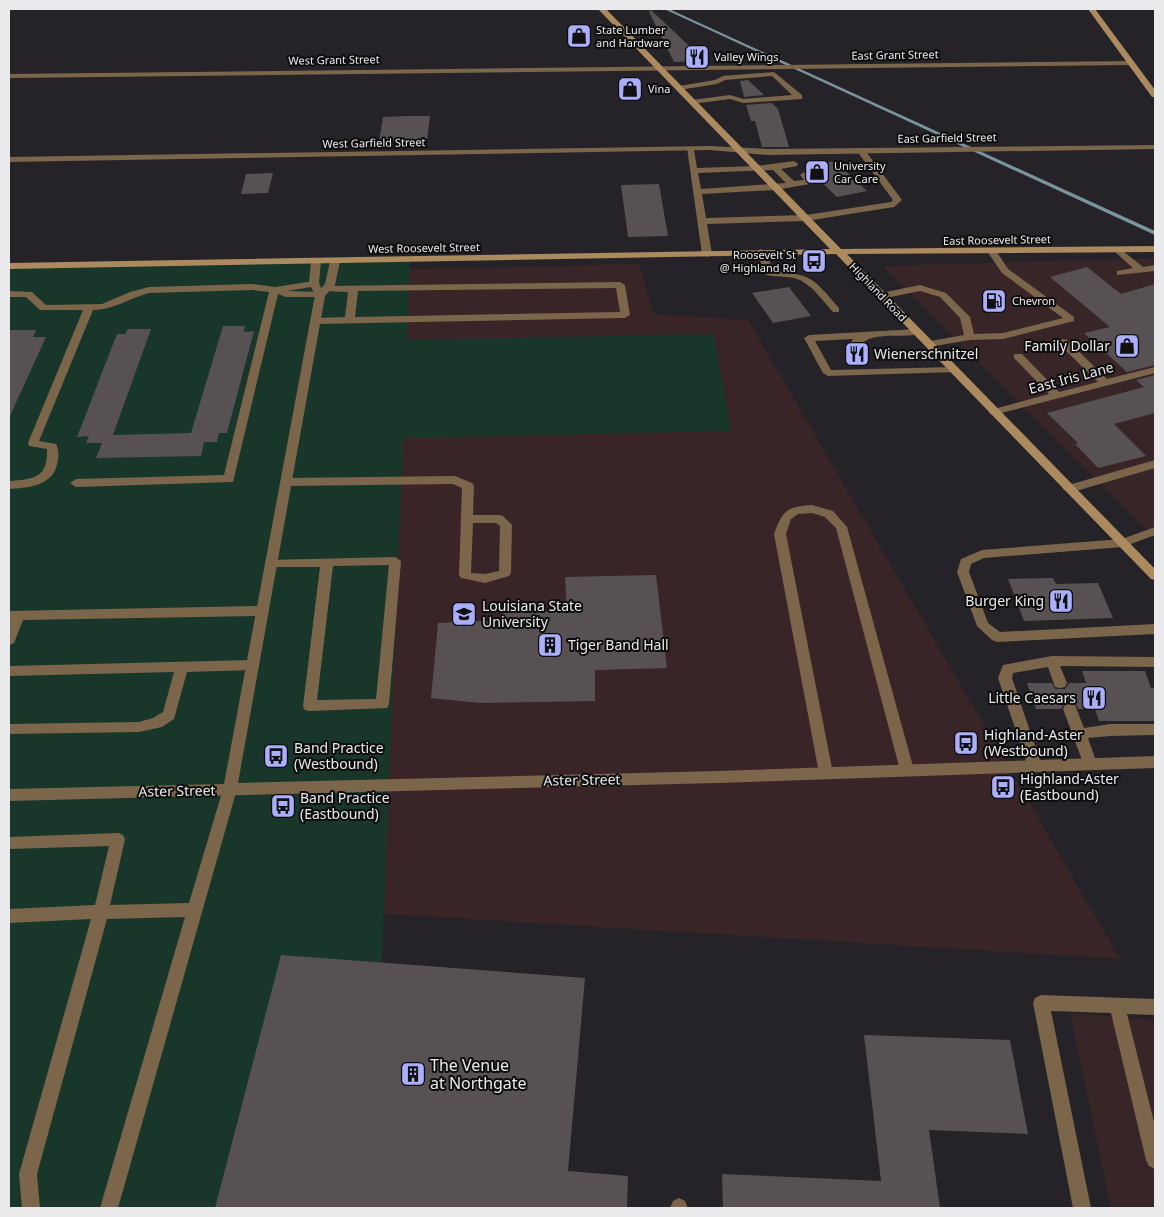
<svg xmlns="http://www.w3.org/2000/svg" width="1164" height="1217" viewBox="0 0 1164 1217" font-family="'Noto Sans',sans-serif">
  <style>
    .commercial { fill: #382528 }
    .education { fill: #392527 }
    .green { fill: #18372a }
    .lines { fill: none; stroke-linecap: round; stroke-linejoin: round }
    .stream { fill: #7a949e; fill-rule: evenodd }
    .building { fill: #575153 }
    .lane { fill: #7b654b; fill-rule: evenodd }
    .street { fill: #7b654b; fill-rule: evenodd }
    .secondary { fill: #ac8a5f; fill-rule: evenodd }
    .labels { text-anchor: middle; stroke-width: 4; stroke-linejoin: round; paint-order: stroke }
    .far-poi-label { font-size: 11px; fill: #eae9ec; stroke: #0d0d0e; text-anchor: start }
    .far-street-label { font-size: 11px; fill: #eae9ec; stroke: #0d0d0e }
    .poi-label { font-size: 14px; fill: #eae9ec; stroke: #0d0d0e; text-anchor: start }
    .street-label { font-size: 14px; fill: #eae9ec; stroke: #0d0d0e }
    .near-poi-label { font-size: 16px; fill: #eae9ec; stroke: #0d0d0e; text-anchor: start }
  </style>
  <rect width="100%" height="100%" fill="#252327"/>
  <g class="commercial">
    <path d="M1155,258V539L883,266Z"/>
    <path d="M1070,1013L1155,1020V1208H1111Z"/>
  </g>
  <path class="education" d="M639,264L653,314L748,320L1120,959L274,907L9,1208V279Z"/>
  <path class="green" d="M410,260L407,340L714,334L731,431L403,438L372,1208H9V266Z"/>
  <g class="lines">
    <path class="stream" d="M664,9H669L1155,231V235Z"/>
  </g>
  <g class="building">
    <path d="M651,10L705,61L674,62L649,12Z"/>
    <path d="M748,80L764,95L744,97L740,81Z"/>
    <path d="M772,103L778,109L789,147H762L755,121H751L746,105Z"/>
    <path d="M409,116H430L427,141L379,142L383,117Z"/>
    <path d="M835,161L867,191L837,197L806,167Z"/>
    <path d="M273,173L268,193L241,194L246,174Z"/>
    <path d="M659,184L668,236L628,237L621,185Z"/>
    <path d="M1087,267L1121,294L1155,284V365L1127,372L1084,333L1110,327L1050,277Z"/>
    <path d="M789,287L811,316L773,323L752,293Z"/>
    <path d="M223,326H245L244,332L254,331L227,433H219L217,442H204L201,456L96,458L102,443H86L89,436L77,437L117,334H125L128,329H151L113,435L191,433Z"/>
    <path d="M9,330H36L33,337H46L9,418Z"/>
    <path d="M1155,375V413L1114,424L1146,456L1098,468L1075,444L1078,443L1047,413L1144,387L1136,380Z"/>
    <path d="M656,575L667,668L595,670V701L480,703L431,698L438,623L503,620V613L567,611L565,577Z"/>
    <path d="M1053,578L1056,584L1098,583L1113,618L1024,621L1008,579Z"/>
    <path d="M1082,671H1145L1151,688H1155V721H1099L1095,709H1078L1075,703L1070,702L1065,703L1061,709H1036L1027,683H1052L1055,689H1065L1069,683H1086Z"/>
    <path d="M281,955L585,978L568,1171L628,1176L627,1208H215Z"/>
    <path d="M864,1035L1010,1040L1028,1134L929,1130L940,1208H723L722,1174L881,1181Z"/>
  </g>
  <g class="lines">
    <g class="lane">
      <path d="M774,72L802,95V99L743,103L730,99L692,104L688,102L692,100L730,95L743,99L792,95L772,76L725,80L717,84L679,90L675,88L679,86L715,80L723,76Z"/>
      <path d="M687,148L694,150L697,168L757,166L794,161L798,164L797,166L781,169L794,181L804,180L800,175L804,172L814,181L810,184L775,190L702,194L706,218L806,215L891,202L893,200L857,151L861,148L864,149L902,200L894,207L806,221L707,224L712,254L707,257L702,254ZM773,170L786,183L701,189L698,173Z"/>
      <path d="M1118,247L1143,267L1155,265V271L1117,275V271L1133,268L1115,252L1113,250Z"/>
      <path d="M992,248L995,249L1008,269L1074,317V321L1003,339L970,340L929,347L924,344L925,342L964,335L960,318L940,297L920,291L881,299L876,296L881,293L920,285L946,293L970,317L974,334L1003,333L1063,318L1002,273L987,251Z"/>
      <path d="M761,249L766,252L773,271C813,275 813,278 839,308V312H833C822,300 810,282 794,278C785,276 775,277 766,275L756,252Z"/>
      <path d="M314,281L317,282V286L287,291L320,292L323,293V297H286L278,294L233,482L76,487L70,483L76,479L224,475L269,292L252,290L149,293C130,298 113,310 93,310L39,441L56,444C59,450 59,457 57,464C53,486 27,488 9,489V481C33,479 48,479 47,449L29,446L28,443L83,310H40L26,297H9V291L32,292L46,305L102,304L130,292L149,287L252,284L275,287Z"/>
      <path d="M620,282L625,285L630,315L625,318L316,324L311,321L316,318L345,317L348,292L323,291L321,289L326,286ZM616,288L620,312L355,317L358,291Z"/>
      <path d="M917,329L922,332L921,334C899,339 869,329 856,350L852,351L847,348L853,339L815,341L831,370L953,367L958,370L957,372L828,376L823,373L804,338L809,335Z"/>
      <path d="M1063,339L1067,340L1107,379L1155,367V373L994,415L990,414L989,412L990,410L1049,394L1014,358V354H1022L1059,392L1098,382L1059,344L1058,342Z"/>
      <path d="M1155,460V468L1069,493L1063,489L1065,486Z"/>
      <path d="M455,476L472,483L474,486L473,515H499L503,516L512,525L511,573L509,576L485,583L461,578L459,575L462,488L453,484L286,486L280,482L286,478ZM473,523H496L500,526L499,571L485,574L471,573Z"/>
      <path d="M812,505L833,511L847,527L914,770L912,774L907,776L902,774L900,770L836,528L825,517L812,513L798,514L791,519L786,534L833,773L831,777L826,779L821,777L819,773L774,534C783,510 786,507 812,505Z"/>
      <path d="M1155,527V535L1123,547L984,558L971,564L969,572L988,623L1000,632L1155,624V634L997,642L992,640L977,626L957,572L961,559L982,550L1122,539Z"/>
      <path d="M395,557L401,561L389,704L387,708L310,711L305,710L303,706L320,567H271L265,563L267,560ZM389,565L376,699L317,700L333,566Z"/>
      <path d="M262,606L266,608L268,611L266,614L262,616L23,620L14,643L9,645V611Z"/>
      <path d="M1052,656L1155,657V667L1060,666L1067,683L1065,687L1060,688L1055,687L1048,667L1013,673L1012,678L1042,766L1040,770L1035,772L1030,770L1028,766L998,678L1003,665Z"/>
      <path d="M252,660L257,661L259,665L257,669L252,670L187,672L174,719L162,727L139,732L9,734V724L139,722L153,718L163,712L174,672L9,676V666Z"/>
      <path d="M1070,704L1075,705L1084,728L1110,724H1155V735L1110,736L1088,738L1097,764L1095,768L1090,770L1085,768L1063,709L1065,705Z"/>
      <path d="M230,783L235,785L237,789L118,1208H100L185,917L107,919L37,1174L40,1208H22L19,1174L91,919L9,923V909L95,905L109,846L9,849V837L118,833L123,835L125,839L110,905L189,903L223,789L225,785Z"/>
      <path d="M1041,995L1155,999V1015L1127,1014L1155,1126V1169L1149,1166L1146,1160L1111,1013L1051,1011L1091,1208H1073L1033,1003L1035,998Z"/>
      <path d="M679,1198L685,1201L688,1208H670L673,1201Z"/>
    </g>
    <g class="street">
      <path d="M1131,61L1135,63L1134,65L9,78V74Z"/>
      <path d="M1155,145V149L768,155L710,150L9,162V157L710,146L768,149Z"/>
      <path d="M316,258L321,261L319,283L321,288L325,284L330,261L335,258L340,261L335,285L325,296L238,783L717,771L1155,756V768L717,783L9,801V789L224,784L315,295L309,283L311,261Z"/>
    </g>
    <g class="secondary">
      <path d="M598,9H606L841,249L1155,246V252L847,254L1155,569V580L1151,579L836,254L9,269V263L830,249Z"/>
      <path d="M1088,9H1095L1155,90V97H1152Z"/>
    </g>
  </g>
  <defs>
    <symbol id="shop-square" viewBox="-11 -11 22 22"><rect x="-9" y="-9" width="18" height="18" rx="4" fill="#abaffb" stroke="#0d0d0e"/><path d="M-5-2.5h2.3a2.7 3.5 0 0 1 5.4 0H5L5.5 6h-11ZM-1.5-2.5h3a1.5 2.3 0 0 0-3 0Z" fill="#111"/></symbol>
    <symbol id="restaurant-square" viewBox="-11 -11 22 22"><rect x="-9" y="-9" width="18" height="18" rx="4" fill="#abaffb" stroke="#0d0d0e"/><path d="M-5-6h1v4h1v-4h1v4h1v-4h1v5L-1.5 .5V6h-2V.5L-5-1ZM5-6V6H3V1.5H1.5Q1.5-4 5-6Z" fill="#111"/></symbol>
    <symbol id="bus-square" viewBox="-11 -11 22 22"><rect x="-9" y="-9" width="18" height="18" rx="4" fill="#abaffb" stroke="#0d0d0e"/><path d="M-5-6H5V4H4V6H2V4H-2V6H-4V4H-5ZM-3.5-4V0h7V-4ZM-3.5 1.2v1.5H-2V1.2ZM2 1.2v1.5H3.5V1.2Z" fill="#111"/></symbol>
    <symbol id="fuel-square" viewBox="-11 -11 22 22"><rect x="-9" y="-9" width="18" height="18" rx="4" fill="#abaffb" stroke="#0d0d0e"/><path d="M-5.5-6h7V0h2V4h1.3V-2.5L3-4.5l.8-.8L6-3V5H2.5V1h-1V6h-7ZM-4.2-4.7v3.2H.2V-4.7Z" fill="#111"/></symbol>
    <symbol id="university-square" viewBox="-11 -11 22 22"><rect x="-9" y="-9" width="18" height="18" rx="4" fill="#abaffb" stroke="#0d0d0e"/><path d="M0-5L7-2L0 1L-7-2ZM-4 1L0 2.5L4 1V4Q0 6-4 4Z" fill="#111"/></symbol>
    <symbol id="building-square" viewBox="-11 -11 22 22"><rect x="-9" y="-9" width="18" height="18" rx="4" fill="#abaffb" stroke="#0d0d0e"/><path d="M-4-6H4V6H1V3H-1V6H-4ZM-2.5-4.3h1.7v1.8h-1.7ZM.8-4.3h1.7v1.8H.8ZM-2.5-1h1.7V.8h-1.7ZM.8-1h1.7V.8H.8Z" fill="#111"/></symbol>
  </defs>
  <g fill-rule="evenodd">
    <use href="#shop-square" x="565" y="22" width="28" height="28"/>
    <use href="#restaurant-square" x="683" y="43" width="28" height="28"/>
    <use href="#shop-square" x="616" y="75" width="28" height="28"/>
    <use href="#shop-square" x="803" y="158" width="28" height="28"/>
    <use href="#bus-square" x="800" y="247" width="28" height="28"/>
    <use href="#fuel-square" x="980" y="287" width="28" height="28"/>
    <use href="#shop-square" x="1113" y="332" width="28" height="28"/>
    <use href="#restaurant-square" x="843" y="340" width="28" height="28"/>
    <use href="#restaurant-square" x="1047" y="587" width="28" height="28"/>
    <use href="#university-square" x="450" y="600" width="28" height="28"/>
    <use href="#building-square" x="536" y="631" width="28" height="28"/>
    <use href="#restaurant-square" x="1080" y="684" width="28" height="28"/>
    <use href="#bus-square" x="952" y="729" width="28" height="28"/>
    <use href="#bus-square" x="262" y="742" width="28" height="28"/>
    <use href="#bus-square" x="989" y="773" width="28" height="28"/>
    <use href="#bus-square" x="269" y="792" width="28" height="28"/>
    <use href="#building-square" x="399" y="1060" width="28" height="28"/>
  </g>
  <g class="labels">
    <g class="far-poi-label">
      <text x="596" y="34">State Lumber<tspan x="596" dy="13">and Hardware</tspan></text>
      <text x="714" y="61">Valley Wings</text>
      <text x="648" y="93">Vina</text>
      <text x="834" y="170">University<tspan x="834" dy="13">Car Care</tspan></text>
      <text x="796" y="259" text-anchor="end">Roosevelt St<tspan x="796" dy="13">@ Highland Rd</tspan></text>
      <text x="1012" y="305">Chevron</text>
    </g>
    <g class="far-street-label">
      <text transform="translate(895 55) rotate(-1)" y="4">East Grant Street</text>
      <text transform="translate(334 60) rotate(-1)" y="4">West Grant Street</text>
      <text transform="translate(947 138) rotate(-1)" y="4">East Garfield Street</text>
      <text transform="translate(374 143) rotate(-1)" y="4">West Garfield Street</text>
      <text transform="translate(997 240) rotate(-1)" y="4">East Roosevelt Street</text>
      <text transform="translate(424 248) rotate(-1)" y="4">West Roosevelt Street</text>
      <text transform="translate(878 292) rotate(46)" y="4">Highland Road</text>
    </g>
    <g class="poi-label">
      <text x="1110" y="351" text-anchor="end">Family Dollar</text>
      <text x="874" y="359">Wienerschnitzel</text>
      <text x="1044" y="606" text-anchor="end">Burger King</text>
      <text x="482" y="611">Louisiana State<tspan x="482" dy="16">University</tspan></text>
      <text x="568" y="650">Tiger Band Hall</text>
      <text x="1076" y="703" text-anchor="end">Little Caesars</text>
      <text x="984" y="740">Highland-Aster<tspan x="984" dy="16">(Westbound)</tspan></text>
      <text x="294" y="753">Band Practice<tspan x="294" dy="16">(Westbound)</tspan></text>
      <text x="1020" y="784">Highland-Aster<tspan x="1020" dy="16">(Eastbound)</tspan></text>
      <text x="300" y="803">Band Practice<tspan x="300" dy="16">(Eastbound)</tspan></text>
    </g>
    <g class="street-label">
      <text transform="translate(1071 378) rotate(-15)" y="5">East Iris Lane</text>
      <text transform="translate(582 780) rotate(-1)" y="5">Aster Street</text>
      <text transform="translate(177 791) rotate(-1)" y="5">Aster Street</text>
    </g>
    <g class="near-poi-label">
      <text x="430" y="1071">The Venue<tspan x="430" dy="18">at Northgate</tspan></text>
    </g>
  </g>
  <rect width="1164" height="1217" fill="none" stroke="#eae9ec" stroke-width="20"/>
</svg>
